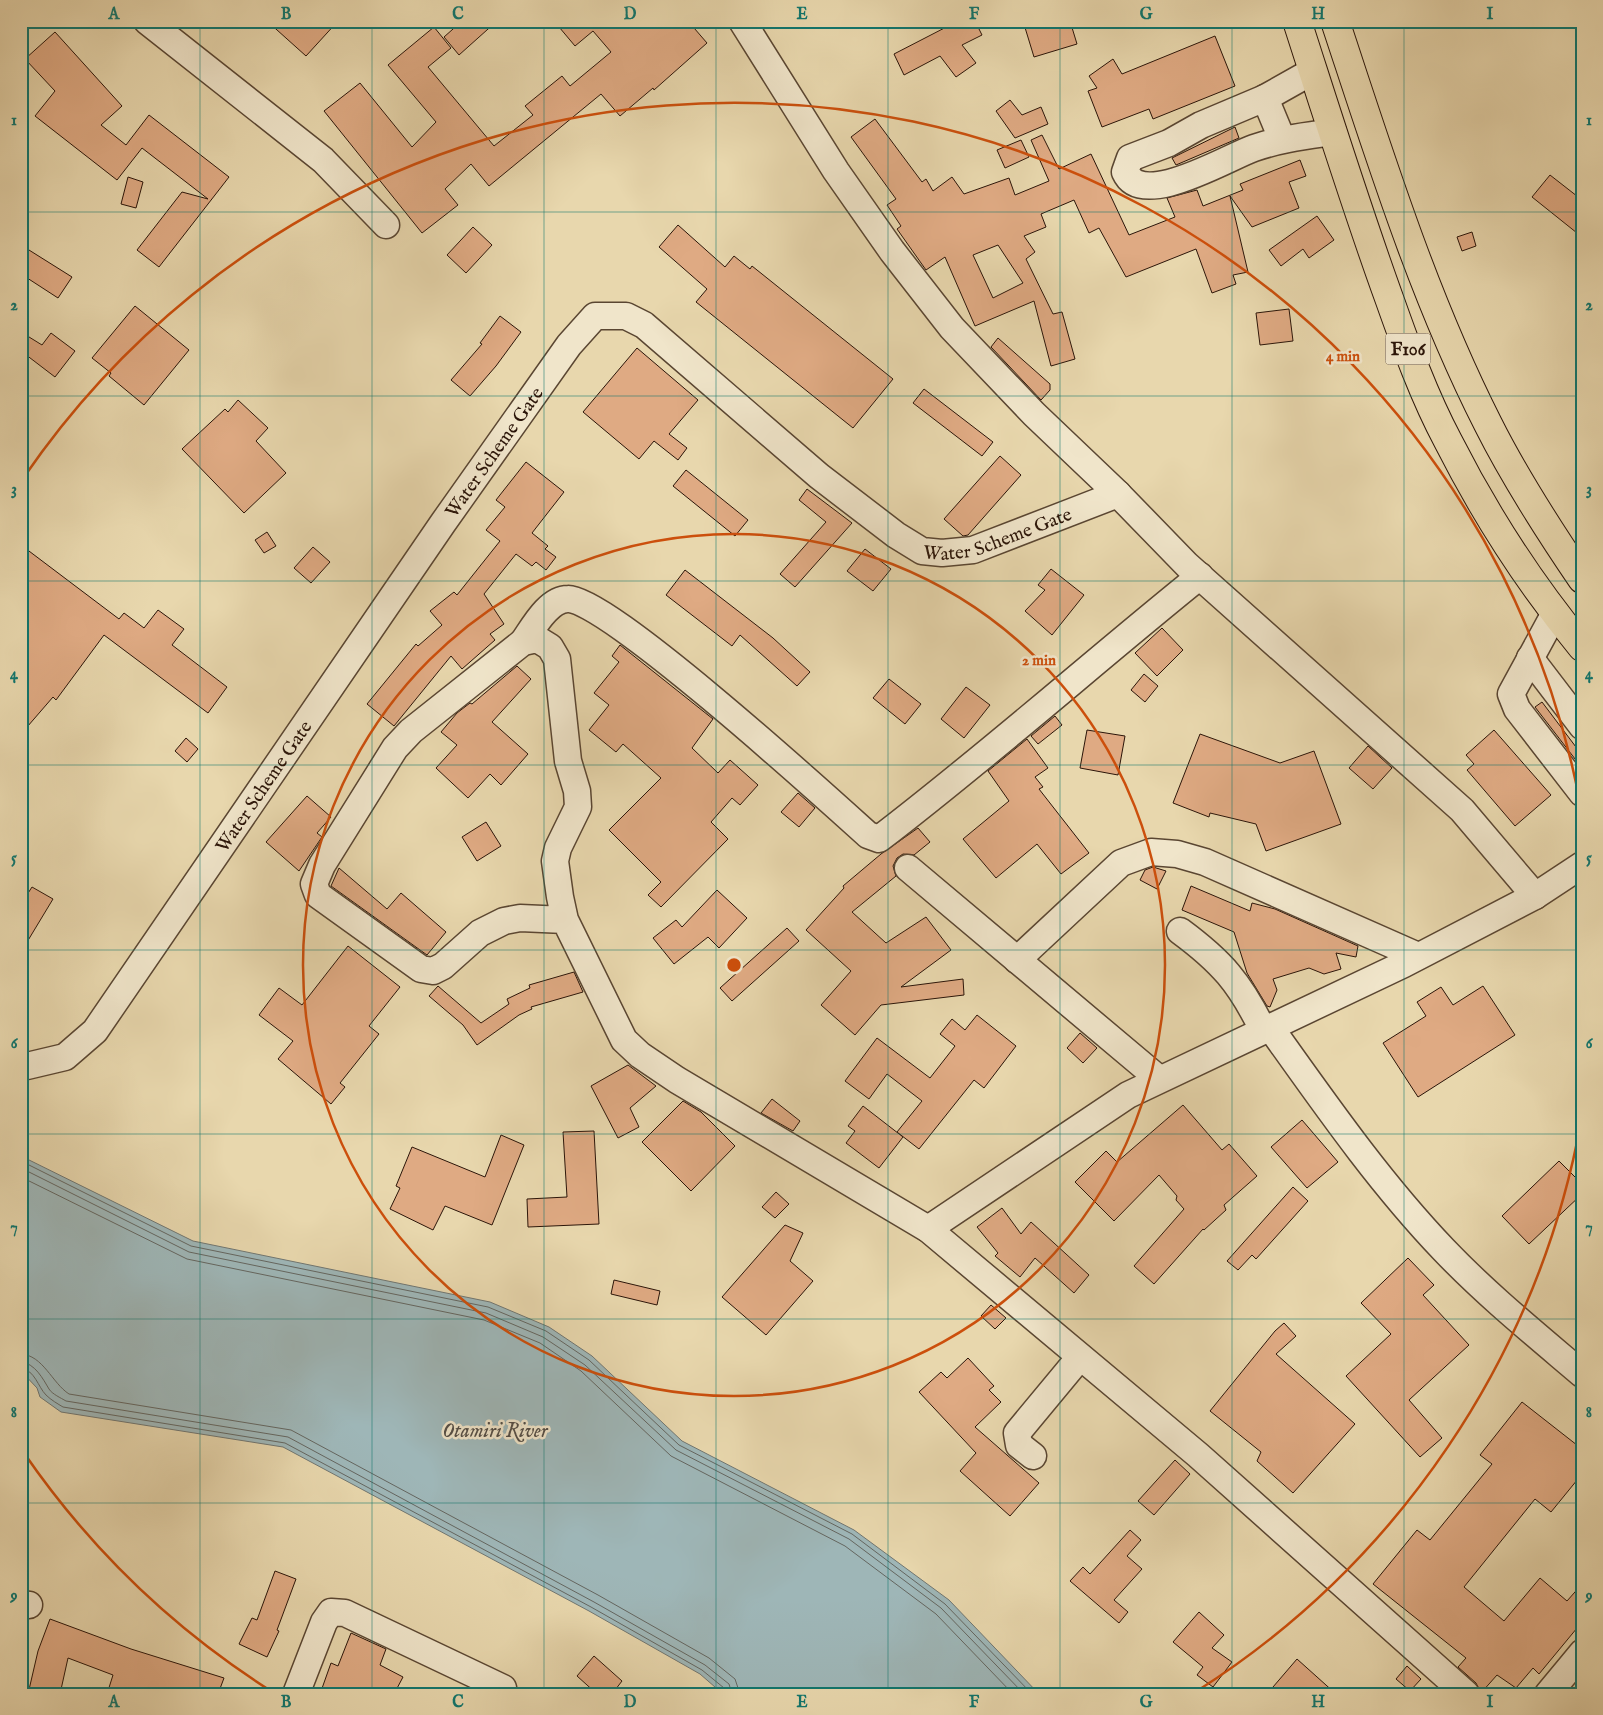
<svg xmlns="http://www.w3.org/2000/svg" width="1603" height="1715" viewBox="0 0 1603 1715" font-family="'IM FELL English',serif">
  <style>
    .water { fill: #9eb6b7; stroke: #707671 }
    .lines { fill: none; stroke-linecap: round; stroke-linejoin: round }
    .shore { stroke: #646660; stroke-width: 1 }
    .building { fill: #dfaa83; stroke: #2b1509; fill-rule: evenodd }
    .minor-casing { stroke: #5a4632; stroke-width: 29 }
    .major-casing { stroke: #2b1509; stroke-width: 30 }
    .minor { stroke: #f0e5ca; stroke-width: 26 }
    .major { stroke: #e8d7ad; stroke-width: 28 }
    .grid { fill: none; stroke: #0f766e; stroke-width: 1; stroke-opacity: 0.55 }
    .ring { fill: none; stroke: #cc4f0c; stroke-width: 2.5 }
    .labels { text-anchor: middle; stroke-width: 5; stroke-linejoin: round; paint-order: stroke }
    .shield { fill: #f0e5ca; stroke: #665343; stroke-width: 1 }
    .shield-label { font-size: 18px; font-weight: bold; fill: #2b1509 }
    .street-label { font-size: 19px; fill: #2b1509; stroke: #f0e5ca }
    .water-label { font-size: 20px; font-style: italic; fill: #534d46; stroke: #f0e5ca }
    .centre { fill: #cc4f0c; stroke: #f0e5ca; stroke-width: 2.5 }
    .ring-label { font-size: 15px; text-anchor: middle; font-weight: bold; fill: #cc4f0c; stroke: #f0e5ca; stroke-width: 5; stroke-linejoin: round; paint-order: stroke }
    .neatline { fill: none; stroke: #0f766e; stroke-width: 2 }
    .grid-label { font-size: 16px; text-anchor: middle; font-weight: bold; fill: #0f766e }
  </style>
  <rect width="100%" height="100%" fill="#e8d7ad"/>
  <filter id="stains"><feTurbulence type="fractalNoise" baseFrequency=".004" numOctaves="4"/><feColorMatrix values="0 0 0 0 .2 0 0 0 0 .09 0 0 0 0 .02 0 0 0 .5 -.17"/></filter>
  <radialGradient id="worn" r=".72"><stop offset=".6" stop-color="#630" stop-opacity="0"/><stop offset="1" stop-color="#630" stop-opacity=".3"/></radialGradient>
  <path class="water" d="M21,1156L193,1241L490,1302L549,1327L592,1356L682,1441L854,1530L949,1600L1039,1694H723L700,1674L589,1611L283,1447L61,1412L40,1397L37,1388L21,1371Z"/>
  <g class="lines">
    <g class="shore">
      <path d="M21,1161L191,1246L488,1307L546,1331L589,1360L679,1445L852,1534L945,1604L1032,1694"/>
      <path d="M21,1168L189,1252L486,1313L543,1337L585,1365L676,1450L849,1539L941,1608L1024,1694"/>
      <path d="M21,1177L187,1259L484,1320L540,1343L581,1371L671,1456L845,1546L936,1614L1013,1694"/>
      <path d="M21,1354C43,1355 52,1383 69,1394L291,1430L598,1595L709,1658L735,1679L740,1694"/>
      <path d="M21,1362C35,1363 43,1379 49,1389C52,1394 61,1398 66,1401L288,1437L594,1602L705,1665L729,1684L732,1694"/>
      <path d="M21,1368C35,1370 38,1387 46,1395C51,1400 58,1404 63,1407L285,1443L591,1607L702,1670L724,1688L726,1694"/>
    </g>
  </g>
  <g class="building">
    <path d="M267,21H338L306,56Z"/>
    <path d="M462,21H497L459,55L444,37Z"/>
    <path d="M554,21H688L707,43L654,90L653,88L620,116L601,94L489,186L471,164L445,189L458,205L422,233L324,111L360,83L412,147L436,122L388,65L434,27L451,48L428,67L494,146L533,115L525,106L562,76L570,86L611,52L593,31L575,46Z"/>
    <path d="M958,21H975L982,35L962,45L976,63L956,77L940,56L904,75L894,54Z"/>
    <path d="M1023,21H1070L1077,44L1034,57Z"/>
    <path d="M55,32L122,106L101,125L126,145L149,115L229,177L159,267L137,250L182,192L208,199L142,148L117,180L35,116L55,91L25,59Z"/>
    <path d="M1215,36L1235,86L1153,119L1149,109L1102,127L1088,91L1097,88L1089,76L1113,59L1122,74Z"/>
    <path d="M1010,100L1022,115L1041,107L1048,124L1015,138L996,111Z"/>
    <path d="M875,119L922,182L926,179L933,191L952,177L964,194L1009,178L1015,195L1049,181L1031,140L1042,135L1059,169L1091,154L1129,235L1175,217L1167,198L1197,190L1203,206L1243,190L1240,184L1300,160L1306,176L1289,182L1299,208L1252,227L1230,196L1248,272L1233,275L1236,284L1212,293L1196,249L1126,277L1099,228L1089,233L1074,200L1041,214L1046,227L1024,236L1035,252L1026,259L1053,314L1062,312L1075,359L1051,366L1034,301L975,326L945,257L926,270L897,229L901,226L887,205L896,199L851,137ZM998,245L1023,283L993,298L973,255Z"/>
    <path d="M1235,127L1239,138L1176,165L1172,158Z"/>
    <path d="M1021,140L1029,157L1005,168L997,150Z"/>
    <path d="M1550,175L1582,200V237L1532,197Z"/>
    <path d="M128,177L143,182L136,208L121,204Z"/>
    <path d="M1317,216L1334,240L1309,258L1303,249L1281,266L1269,250Z"/>
    <path d="M678,225L725,267L734,256L750,269L752,266L893,379L853,428L696,302L707,289L659,247Z"/>
    <path d="M473,227L492,245L466,273L447,255Z"/>
    <path d="M1472,232L1476,246L1462,251L1457,237Z"/>
    <path d="M21,245L72,277L58,298L21,274Z"/>
    <path d="M135,306L189,350L144,405L109,376L111,373L92,358Z"/>
    <path d="M1289,309L1293,341L1260,345L1256,313Z"/>
    <path d="M500,316L521,332L496,366L470,396L451,380L482,344L480,343Z"/>
    <path d="M21,332L42,345L51,333L75,351L55,377L21,351Z"/>
    <path d="M998,338L1050,384V390L1041,400L991,347Z"/>
    <path d="M637,348L698,400L669,434L687,448L678,460L654,441L639,459L583,412Z"/>
    <path d="M924,389L993,442L982,456L913,403Z"/>
    <path d="M238,400L268,428L256,441L286,473L244,513L182,449L225,409L228,412Z"/>
    <path d="M1000,456L1021,475L968,535L963,536L944,519Z"/>
    <path d="M526,462L564,492L532,533L548,546L545,549L556,557L546,570L536,562L532,566L516,554L484,594L504,624L490,634L495,640L462,669L451,656L394,726L367,704L416,644L418,646L442,625L430,611L454,592L457,595L500,541L486,530L505,507L496,500Z"/>
    <path d="M686,470L748,520L735,536L673,486Z"/>
    <path d="M807,489L852,523L795,587L780,574L826,522L799,500Z"/>
    <path d="M267,532L276,546L264,553L255,540Z"/>
    <path d="M21,545L119,619L124,613L144,628L158,610L184,629L172,645L227,687L208,713L104,635L56,700L53,697L21,734Z"/>
    <path d="M313,547L330,562L311,583L294,568Z"/>
    <path d="M865,549L891,569L873,591L847,571Z"/>
    <path d="M1051,569L1084,595L1052,635L1025,611L1045,590L1038,585Z"/>
    <path d="M685,570L773,638L810,672L797,686L740,635L732,646L666,595Z"/>
    <path d="M1162,628L1183,650L1157,676L1135,653Z"/>
    <path d="M620,645L713,719L692,748L718,773L730,760L758,785L740,805L732,798L711,822L728,839L661,907L648,895L661,882L609,830L661,778L623,744L616,752L589,730L609,705L594,693L619,662L612,656Z"/>
    <path d="M517,666L531,679L492,722L528,754L501,785L490,774L468,798L436,768L457,745L441,732L457,713L470,703L472,704Z"/>
    <path d="M1144,674L1158,686L1145,702L1131,690Z"/>
    <path d="M889,679L921,704L905,724L873,698Z"/>
    <path d="M966,687L990,705L964,738L941,719Z"/>
    <path d="M1542,702L1582,755V768L1535,707Z"/>
    <path d="M1055,716L1062,725L1038,744L1031,736Z"/>
    <path d="M1087,730L1125,736L1118,775L1080,768Z"/>
    <path d="M1494,730L1551,795L1515,826L1467,770L1474,764L1466,755Z"/>
    <path d="M1200,734L1280,763L1314,751L1341,824L1266,851L1256,824L1210,813L1209,817L1173,803Z"/>
    <path d="M186,738L198,749L187,762L175,751Z"/>
    <path d="M1027,739L1048,768L1035,777L1043,787L1039,789L1089,853L1061,874L1037,844L996,878L963,839L1009,801L988,771Z"/>
    <path d="M1368,746L1392,768L1373,789L1349,768Z"/>
    <path d="M798,793L815,808L799,827L781,812Z"/>
    <path d="M307,796L331,817L317,833L322,837L299,871L266,842Z"/>
    <path d="M486,822L501,846L477,861L462,837Z"/>
    <path d="M918,828L930,842L914,855L903,854L897,858L893,866L896,876L852,912L886,943L926,917L951,950L901,987L963,979L964,995L881,1005L855,1035L821,1005L851,971L806,930L844,888L843,886L881,854Z"/>
    <path d="M1153,867L1166,871L1157,889L1140,880L1145,870Z"/>
    <path d="M339,868L387,909L401,893L446,932L427,955L331,886Z"/>
    <path d="M1191,886L1250,911L1252,903L1275,909L1358,946L1356,957L1336,953L1341,969L1324,974L1309,968L1273,979L1277,990L1270,1007L1267,1006L1247,973L1234,932L1182,910Z"/>
    <path d="M32,887L53,899L21,952V904Z"/>
    <path d="M717,890L747,918L719,948L708,937L674,964L653,938L676,920L682,927Z"/>
    <path d="M787,928L799,941L732,1001L720,988Z"/>
    <path d="M348,946L400,987L369,1026L379,1034L340,1083L345,1087L331,1104L278,1059L293,1041L259,1015L279,988L302,1005Z"/>
    <path d="M574,972L583,992L531,1007L532,1009L519,1015L477,1045L463,1025L429,996L438,986L481,1023L509,1004L507,999L530,988L529,985Z"/>
    <path d="M1483,986L1515,1035L1418,1097L1383,1043L1426,1016L1417,1002L1441,987L1453,1005Z"/>
    <path d="M977,1015L1016,1046L984,1088L974,1080L919,1149L897,1132L922,1101L887,1074L869,1099L845,1081L877,1038L930,1078L955,1046L940,1034L952,1019L965,1030Z"/>
    <path d="M1080,1033L1097,1048L1083,1063L1067,1048Z"/>
    <path d="M628,1065L656,1086L630,1108L639,1127L618,1138L591,1086Z"/>
    <path d="M772,1099L800,1121L793,1131L761,1113Z"/>
    <path d="M683,1101L701,1112L735,1146L691,1191L642,1142Z"/>
    <path d="M1183,1105L1222,1150L1229,1144L1257,1176L1224,1205L1226,1210L1204,1230L1203,1229L1154,1284L1134,1266L1184,1209L1176,1200L1177,1196L1159,1175L1114,1221L1075,1182L1106,1151L1117,1162Z"/>
    <path d="M863,1106L903,1137L879,1168L846,1143L855,1131L848,1126Z"/>
    <path d="M1302,1120L1338,1162L1307,1188L1271,1147Z"/>
    <path d="M594,1131L599,1224L528,1227L527,1199L567,1197L563,1132Z"/>
    <path d="M501,1135L524,1145L492,1225L445,1206L433,1230L390,1209L400,1188L396,1186L412,1147L485,1177Z"/>
    <path d="M1559,1161L1582,1184V1194L1529,1244L1502,1216Z"/>
    <path d="M1293,1187L1308,1201L1256,1259L1252,1255L1238,1270L1227,1261Z"/>
    <path d="M776,1192L789,1204L775,1218L762,1207Z"/>
    <path d="M1002,1208L1021,1234L1031,1222L1089,1275L1074,1293L1035,1258L1020,1277L995,1256L998,1253L977,1227Z"/>
    <path d="M785,1225L803,1233L790,1261L813,1281L766,1335L722,1297Z"/>
    <path d="M1408,1258L1434,1285L1423,1295L1469,1345L1409,1400L1442,1438L1420,1457L1346,1376L1391,1334L1361,1303Z"/>
    <path d="M614,1280L660,1291L657,1305L611,1294Z"/>
    <path d="M991,1305L1006,1318L995,1329L981,1316Z"/>
    <path d="M1284,1323L1296,1336L1276,1354L1355,1424L1293,1493L1257,1461L1261,1452L1210,1411L1275,1331Z"/>
    <path d="M968,1358L994,1386L989,1390L1001,1402L975,1427L1039,1483L1010,1516L960,1471L976,1453L919,1392L941,1372L947,1378Z"/>
    <path d="M1522,1402L1582,1449V1474L1551,1512L1535,1499L1464,1587L1504,1621L1540,1578L1567,1601L1582,1584V1622L1539,1674L1533,1668L1516,1688L1497,1675L1481,1693L1476,1683L1458,1667L1466,1658L1373,1584L1417,1530L1430,1540L1492,1464L1480,1455Z"/>
    <path d="M1175,1460L1190,1474L1154,1515L1138,1501Z"/>
    <path d="M1130,1530L1141,1540L1127,1556L1142,1569L1114,1600L1128,1612L1119,1623L1070,1581L1083,1567L1090,1574Z"/>
    <path d="M275,1571L296,1579L277,1630L279,1631L267,1657L239,1644L252,1618L257,1620Z"/>
    <path d="M1199,1612L1224,1635L1212,1648L1232,1662L1213,1687L1197,1675L1203,1667L1173,1642Z"/>
    <path d="M50,1619L131,1649L224,1678L218,1694H107L113,1675L68,1658L60,1694H28L38,1651Z"/>
    <path d="M351,1633L386,1649L380,1665L403,1677L394,1694H320L331,1663L338,1666Z"/>
    <path d="M594,1656L622,1681L612,1694H597L577,1676Z"/>
    <path d="M1297,1659L1336,1694H1267Z"/>
    <path d="M1407,1666L1421,1679L1410,1691L1396,1679Z"/>
  </g>
  <g class="lines">
    <defs>
      <g id="minor">
        <path d="M147,21L323,160L386,225"/>
        <path d="M742,21L836,171L892,251L952,328L1034,414L1118,494L1187,565L1462,810L1535,896"/>
        <path d="M1313,71L1265,98L1201,125L1169,143L1130,158L1125,172C1142,210 1228,157 1254,148C1280,139 1306,136 1333,132"/>
        <path d="M1265,98L1282,139"/>
        <path d="M1555,613L1511,694L1517,709L1582,793"/>
        <path d="M523,642C533,628 548,599 568,599C607,598 827,798 868,835L879,839C989,755 1092,663 1200,576"/>
        <path d="M1530,658L1582,726"/>
        <path d="M908,868L1159,1079"/>
        <path d="M565,920L520,918L504,921L480,933L443,966L433,971L421,969L318,895L314,884L322,865L395,748L411,731L523,642L537,639L550,647L557,659L568,761L577,791L578,807L558,848L555,861L560,897L565,920L624,1040L640,1055L677,1080L928,1229L1198,1455L1466,1694"/>
        <path d="M1180,931C1222,962 1240,983 1263,1030"/>
        <path d="M1017,960L1121,863L1151,852L1177,854L1205,862L1418,956"/>
        <path d="M1270,1027C1325,1104 1379,1182 1444,1250C1487,1295 1535,1334 1582,1374"/>
        <path id="s1" d="M21,1065L27,1066L65,1057L95,1031L443,523L569,345L595,316H626L644,325L819,476L896,535L922,551L942,553L973,550L1118,494"/>
        <path d="M928,1229L1128,1095L1404,964L1535,896L1582,865"/>
        <path d="M1033,1456L1019,1445L1017,1433L1080,1357"/>
        <path d="M21,1604L29,1605"/>
        <path d="M296,1694L324,1622L331,1612L345,1613L503,1688"/>
        <path d="M1548,1694L1582,1653"/>
      </g>
      <g id="major">
        <path d="M1297,21C1327,114 1356,207 1389,298C1406,346 1424,396 1448,441C1485,514 1530,584 1582,647"/>
        <path d="M1335,21C1380,157 1423,296 1488,424C1515,478 1548,529 1582,579"/>
      </g>
    </defs>
    <use href="#minor" class="minor-casing"/>
    <use href="#major" class="major-casing"/>
    <use href="#minor" class="minor"/>
    <use href="#major" class="major"/>
  </g>
  <path class="grid" d="M200,21V1694M372,21V1694M544,21V1694M716,21V1694M888,21V1694M1060,21V1694M1232,21V1694M1404,21V1694M21,212H1582M21,396H1582M21,581H1582M21,765H1582M21,950H1582M21,1134H1582M21,1319H1582M21,1503H1582"/>
  <g class="ring">
    <circle cx="734" cy="965" r="431"/>
    <path d="M1581 1122A861 861 0 0 1 1197 1691M271 1691A861 861 0 0 1 24 1453M24 477A861 861 0 0 1 1581 808"/>
  </g>
  <g class="labels">
    <rect class="shield" x="1385.5" y="333.5" width="45" height="31" rx="4"/>
    <g class="shield-label">
      <text x="1408" y="355">F106</text>
    </g>
    <g class="street-label">
      <text dy="7" stroke="none"><textPath href="#s1" startOffset="788">Water Scheme Gate</textPath></text>
      <text dy="7" stroke="none"><textPath href="#s1" startOffset="1446">Water Scheme Gate</textPath></text>
      <text dy="7" stroke="none"><textPath href="#s1" startOffset="382">Water Scheme Gate</textPath></text>
    </g>
    <g class="water-label">
      <text x="495" y="1437">Otamiri River</text>
    </g>
  </g>
  <circle cx="734" cy="965" r="8" class="centre"/>
  <g class="ring-label">
    <text x="1343" y="361">4 min</text>
    <text x="1039" y="665">2 min</text>
  </g>
  <rect width="1603" height="1715" fill="none" stroke="#e8d7ad" stroke-width="55"/>
  <rect x="28" y="28" width="1548" height="1660" class="neatline"/>
  <g class="grid-label">
    <text x="114" y="19">A</text>
    <text x="286" y="19">B</text>
    <text x="458" y="19">C</text>
    <text x="630" y="19">D</text>
    <text x="802" y="19">E</text>
    <text x="974" y="19">F</text>
    <text x="1146" y="19">G</text>
    <text x="1318" y="19">H</text>
    <text x="1490" y="19">I</text>
    <text x="14" y="125">1</text>
    <text x="1589" y="125">1</text>
    <text x="14" y="310">2</text>
    <text x="1589" y="310">2</text>
    <text x="14" y="494">3</text>
    <text x="1589" y="494">3</text>
    <text x="14" y="679">4</text>
    <text x="1589" y="679">4</text>
    <text x="14" y="863">5</text>
    <text x="1589" y="863">5</text>
    <text x="14" y="1048">6</text>
    <text x="1589" y="1048">6</text>
    <text x="14" y="1232">7</text>
    <text x="1589" y="1232">7</text>
    <text x="14" y="1417">8</text>
    <text x="1589" y="1417">8</text>
    <text x="14" y="1601">9</text>
    <text x="1589" y="1601">9</text>
    <text x="114" y="1707">A</text>
    <text x="286" y="1707">B</text>
    <text x="458" y="1707">C</text>
    <text x="630" y="1707">D</text>
    <text x="802" y="1707">E</text>
    <text x="974" y="1707">F</text>
    <text x="1146" y="1707">G</text>
    <text x="1318" y="1707">H</text>
    <text x="1490" y="1707">I</text>
  </g>
  <rect width="100%" height="100%" filter="url(#stains)"/>
  <rect width="100%" height="100%" fill="url(#worn)"/>
</svg>
